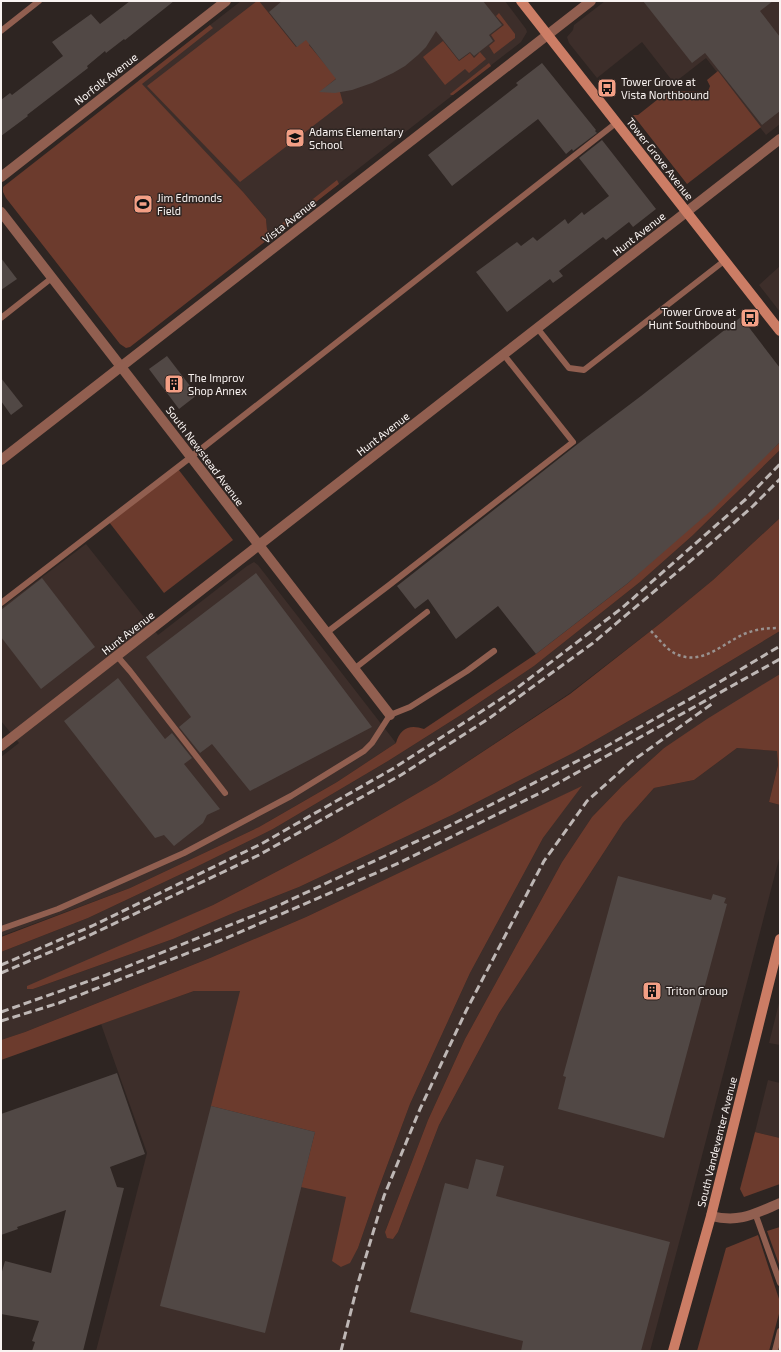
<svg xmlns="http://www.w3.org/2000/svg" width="781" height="1352" viewBox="0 0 781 1352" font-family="'Exo 2',sans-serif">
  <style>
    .built { fill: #3d2e2a }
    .green { fill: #6c3b2d }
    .building { fill: #514845 }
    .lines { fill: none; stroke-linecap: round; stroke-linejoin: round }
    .path { stroke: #999290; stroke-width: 2.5; stroke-dasharray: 3 3; stroke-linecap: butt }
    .lane { stroke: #915f50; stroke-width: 6 }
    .street { stroke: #915f50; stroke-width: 10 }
    .secondary { stroke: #cc7d65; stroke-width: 10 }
    .rail { stroke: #beb7b5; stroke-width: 3; stroke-dasharray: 8 4; stroke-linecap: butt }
    .labels { text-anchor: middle; stroke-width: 3; stroke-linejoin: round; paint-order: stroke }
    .street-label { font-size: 11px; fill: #f9f3f1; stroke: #2e2522 }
    .poi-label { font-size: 11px; fill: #f9f3f1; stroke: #2e2522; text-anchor: start }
  </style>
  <rect width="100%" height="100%" fill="#2e2522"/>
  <g class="built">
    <path d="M241,1H505L526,29L527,32L521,42L272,236L267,230L266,219L244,193L138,81Z"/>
    <path d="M605,1H780V124L766,135L706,58L674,83L642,42L597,78L569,43L567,37L573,30L574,25Z"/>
    <path d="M780,266V312L759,285Z"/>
    <path d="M780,450V518L713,580L662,622L570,693L437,782L335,841L213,905L27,989H33L173,939L231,914L299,887L452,815L575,752L677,693L780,631V674L664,748L622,786L592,817L562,862L465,1039L428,1120L385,1232L393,1239L398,1232L439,1125L499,1013L623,823L654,788L694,780L737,748L777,751L778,765L769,802L780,805V855L691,1198L650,1351H96L147,1153L101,1024L194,991H241L477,885L341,1267L349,1263L358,1248L378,1190L410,1104L470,973L543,838L581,787L306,917L210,958L25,1032L1,1040V952L88,918L194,868L273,829L388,761L464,713L534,666L640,582L692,536Z"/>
    <path d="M86,544L158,635L247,566L254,562L258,565L396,743L337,782L259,827L130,888L1,936V757L19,743L1,721V608Z"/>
    <path d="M780,999V1045L769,1043Z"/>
    <path d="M768,1080L780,1083V1138L755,1132Z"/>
  </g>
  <g class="green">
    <path d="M257,1H259L296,47L308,38L311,42L309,45L329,69L339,76L320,92H340L343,103L240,182L147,86Z"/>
    <path d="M499,13L515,34V38L494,54L489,46L495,41L491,35L504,25L496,16Z"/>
    <path d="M210,25L213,28L142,84L244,193L266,219L267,230L270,233L337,180L339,184L130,347L126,348L120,344L6,198L3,192V187Z"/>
    <path d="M443,41L459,61L470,53L474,58L480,52L486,59L469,73L465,69L445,85L423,57Z"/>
    <path d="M489,63L491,66L453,95H451L450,94Z"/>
    <path d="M718,71L761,127L687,184L633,115H638L667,92L672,91L706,92L709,89L710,86L707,80Z"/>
    <path d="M780,442V450L692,536L640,582L534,666L464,713L388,761L273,829L194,868L88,918L1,952V937L130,888L259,827L337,782L396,743C400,728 410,724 424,729L536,654L628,583Z"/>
    <path d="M178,469L233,540L164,593L109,522Z"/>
    <path d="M780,518V631L677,693L575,752L452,815L299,887L231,914L173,939L33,989H27V986L213,905L335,841L437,782L570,694L662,622L713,580Z"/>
    <path d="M780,674V805L769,802L778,765L777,751L737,748L694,780L654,788L623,823L499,1013L439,1125L398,1232L393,1239L387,1238L385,1232L428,1120L465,1039L562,862L592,817L622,786L664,748L707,719Z"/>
    <path d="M582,786L543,838L470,973L410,1104L378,1190L358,1248L350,1263L341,1267L332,1261L346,1197L301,1187L315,1132L211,1106L240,991H194L1,1060V1040L25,1032L210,958L306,917Z"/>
    <path d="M755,1132L780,1138V1184L744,1197L740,1189Z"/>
    <path d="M780,1227V1267L767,1231Z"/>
    <path d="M758,1235L780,1302V1310L769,1351H697L726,1248Z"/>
  </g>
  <g class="building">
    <path d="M130,1H174L125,40L124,39L106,53L105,51L87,66L88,68L27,115L28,116L1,136V100L10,93L12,95L63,56L52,42L91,14L100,24Z"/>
    <path d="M282,1H483L502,25L489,35L493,41L474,56L470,52L459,60L436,31L426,47L418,55L405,66L393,73L372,83L352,90L335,93L319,92L336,79L306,40L297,47L269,12Z"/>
    <path d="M643,1H773L760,11L780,37V111L762,125L705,53L692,63Z"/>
    <path d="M542,63L596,130L595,131L597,133L573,151L572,149L566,154L538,119L452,186L428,155L518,85L516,83Z"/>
    <path d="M602,140L656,209L633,227L629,222L606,240L603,237L559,271L563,276L553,283L550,279L507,312L476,272L517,242L521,246L533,237L537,241L565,219L568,224L582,212L584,215L609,196L579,158Z"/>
    <path d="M1,258L17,279L1,290Z"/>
    <path d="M741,317L780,368V442L713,509L628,583L536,654L498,606L456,639L428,599L415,609L397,586L584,439L641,396Z"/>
    <path d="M167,356L197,395L179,409L149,369Z"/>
    <path d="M1,378L23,406L11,415L1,401Z"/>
    <path d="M256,573L372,727L250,791L212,744L200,753L179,727L191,717L146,657Z"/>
    <path d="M42,578L95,647L41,689L1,637V610Z"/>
    <path d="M118,678L165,739L172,733L192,758L184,764L220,809L207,815L203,823L174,846L164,835L155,838L64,721Z"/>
    <path d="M618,876L711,900L713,894L726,898L724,903L727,904L664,1138L558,1109L566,1077L563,1076Z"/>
    <path d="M117,1073L145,1154L110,1167L117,1187L124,1188L83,1351H32L35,1342L32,1341L39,1321L1,1314V1275L5,1261L51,1273L66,1210L17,1227L18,1229L1,1235V1114Z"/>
    <path d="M211,1106L315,1132L265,1333L160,1306Z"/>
    <path d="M476,1159L504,1166L496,1196L670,1242L641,1351H521L523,1341L410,1312L445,1183L468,1189Z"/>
  </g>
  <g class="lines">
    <path class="path" d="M651,631C658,638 667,650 676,654C702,666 722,644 744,634C756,629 767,628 780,628"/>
    <g class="lane">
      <path d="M1,31L39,1"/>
      <path d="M1,318L53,277"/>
      <path d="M538,329L569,368L584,370L724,261"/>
      <path d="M1,603L191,457L616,123"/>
      <path d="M326,633L388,586L573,442L504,355"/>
      <path d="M117,656L130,671L225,793"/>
      <path d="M354,669L427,612"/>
      <path d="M1,929L58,909L184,853L291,796L364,751L372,743L390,715L410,707L467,671L494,651"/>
      <path d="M755,1213L780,1283"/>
      <path d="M775,1351L780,1331"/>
    </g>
    <g class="street">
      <path d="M1,177L226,1"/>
      <path d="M1,212L191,457L390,715"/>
      <path d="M1,460L591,1"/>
      <path d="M1,746L780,139"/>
      <path d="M711,1216C740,1223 754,1214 780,1203"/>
    </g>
    <g class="secondary">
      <path d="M521,1L780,331"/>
      <path d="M673,1351L711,1216L780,939"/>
    </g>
    <g class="rail">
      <path d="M1,965L92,926L261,844L394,768L513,691L622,608L746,499L780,464"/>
      <path d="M1,973L88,936L259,855L401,775L491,717L593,643L701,552L753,506L780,479"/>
      <path d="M1,1012L106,975L275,907L439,831L605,747L711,687L780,646"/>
      <path d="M1,1021L59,1003L224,939L399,863L544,791L780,659"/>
      <path d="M341,1351L358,1283L384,1196L420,1109L466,1011L544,861L587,801L631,762L713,703"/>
    </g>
  </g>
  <defs>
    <symbol id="bus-square" viewBox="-11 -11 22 22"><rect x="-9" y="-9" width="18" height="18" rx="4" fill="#f39f85" stroke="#2e2522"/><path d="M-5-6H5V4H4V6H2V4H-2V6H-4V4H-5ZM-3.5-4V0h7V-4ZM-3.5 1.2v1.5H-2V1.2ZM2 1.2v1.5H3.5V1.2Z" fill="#111"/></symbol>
    <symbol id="school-square" viewBox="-11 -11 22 22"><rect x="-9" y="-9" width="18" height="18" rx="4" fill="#f39f85" stroke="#2e2522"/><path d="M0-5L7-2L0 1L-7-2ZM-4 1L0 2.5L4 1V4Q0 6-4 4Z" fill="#111"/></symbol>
    <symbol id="stadium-square" viewBox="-11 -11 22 22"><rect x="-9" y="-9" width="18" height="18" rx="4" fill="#f39f85" stroke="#2e2522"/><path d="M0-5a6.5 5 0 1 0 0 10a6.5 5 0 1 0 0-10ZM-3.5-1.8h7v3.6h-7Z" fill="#111"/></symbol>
    <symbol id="building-square" viewBox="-11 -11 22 22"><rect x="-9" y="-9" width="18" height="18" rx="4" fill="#f39f85" stroke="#2e2522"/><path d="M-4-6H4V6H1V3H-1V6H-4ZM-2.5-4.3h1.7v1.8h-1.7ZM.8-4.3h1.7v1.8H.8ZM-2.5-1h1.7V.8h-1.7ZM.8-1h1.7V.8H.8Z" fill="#111"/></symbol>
  </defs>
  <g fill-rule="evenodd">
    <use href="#bus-square" x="596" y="77" width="22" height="22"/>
    <use href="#school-square" x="284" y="127" width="22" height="22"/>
    <use href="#stadium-square" x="132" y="193" width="22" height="22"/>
    <use href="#bus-square" x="739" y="307" width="22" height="22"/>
    <use href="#building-square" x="163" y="373" width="22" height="22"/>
    <use href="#building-square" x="641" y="980" width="22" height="22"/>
  </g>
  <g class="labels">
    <g class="street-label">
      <text transform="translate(106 79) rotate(-38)" y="4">Norfolk Avenue</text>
      <text transform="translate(660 159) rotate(52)" y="4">Tower Grove Avenue</text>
      <text transform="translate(289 221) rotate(-38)" y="4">Vista Avenue</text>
      <text transform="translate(639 234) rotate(-38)" y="4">Hunt Avenue</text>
      <text transform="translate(383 434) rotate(-38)" y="4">Hunt Avenue</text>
      <text transform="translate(205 456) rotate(53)" y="4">South Newstead Avenue</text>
      <text transform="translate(128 633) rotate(-38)" y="4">Hunt Avenue</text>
      <text transform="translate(717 1142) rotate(-76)" y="4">South Vandeventer Avenue</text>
    </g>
    <g class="poi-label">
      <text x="621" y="86">Tower Grove at<tspan x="621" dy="13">Vista Northbound</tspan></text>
      <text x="309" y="136">Adams Elementary<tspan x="309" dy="13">School</tspan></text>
      <text x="157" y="202">Jim Edmonds<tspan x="157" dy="13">Field</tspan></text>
      <text x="736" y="316" text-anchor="end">Tower Grove at<tspan x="736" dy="13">Hunt Southbound</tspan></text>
      <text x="188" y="382">The Improv<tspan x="188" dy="13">Shop Annex</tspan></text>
      <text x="666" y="995">Triton Group</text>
    </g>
  </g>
  <rect width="781" height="1352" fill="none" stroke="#f9f3f1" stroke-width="4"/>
</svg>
